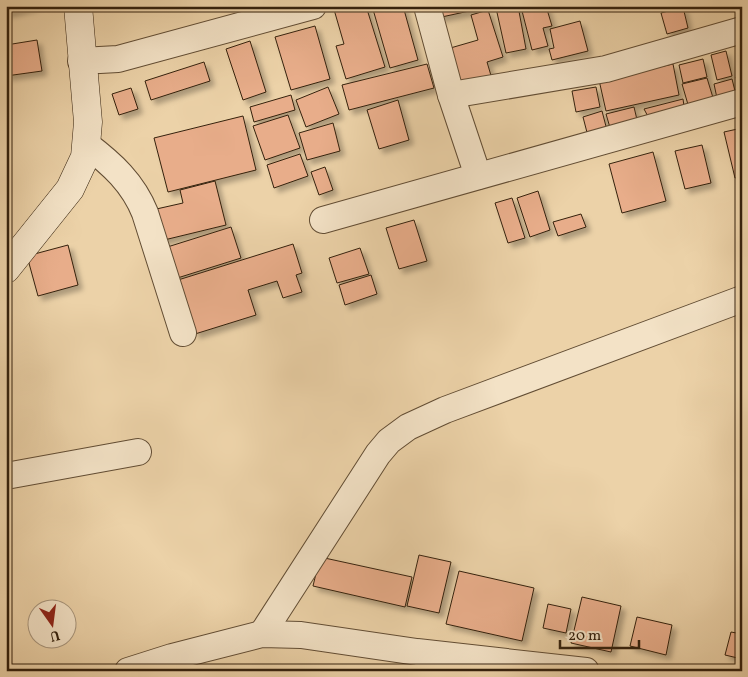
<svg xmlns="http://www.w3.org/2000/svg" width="748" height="677" viewBox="0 0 748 677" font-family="Vollkorn,serif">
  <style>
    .building { fill: #e8ad8a; stroke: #34210d; filter: url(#shadow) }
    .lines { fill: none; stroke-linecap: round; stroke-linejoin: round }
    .street-casing { stroke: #624d34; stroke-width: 28 }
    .secondary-casing { stroke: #34210d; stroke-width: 29 }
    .street { stroke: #f3e2c6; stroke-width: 26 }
    .secondary { stroke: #f3e2c6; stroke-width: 28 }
  </style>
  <defs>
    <filter id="shadow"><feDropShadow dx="4.5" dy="4.5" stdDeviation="2.5" flood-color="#0004"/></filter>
  </defs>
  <rect width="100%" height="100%" fill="#ecd2a8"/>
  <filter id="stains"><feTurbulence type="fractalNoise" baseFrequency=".004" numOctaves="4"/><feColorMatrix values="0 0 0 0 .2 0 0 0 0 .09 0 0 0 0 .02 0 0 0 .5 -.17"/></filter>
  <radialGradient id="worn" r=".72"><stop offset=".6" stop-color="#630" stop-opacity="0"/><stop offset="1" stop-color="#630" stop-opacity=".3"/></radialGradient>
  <g class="building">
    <path d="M6,6H35L6,13Z"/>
    <path d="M333,6H366L385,67L346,79L336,46L344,44Z"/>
    <path d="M372,6H403L418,60L390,68Z"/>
    <path d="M435,6H473L474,10L437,18Z"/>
    <path d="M503,6H518L526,49L506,53L496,8Z"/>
    <path d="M546,6L552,26L543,28L548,46L532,50L521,7Z"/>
    <path d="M683,7L688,28L667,34L661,13Z"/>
    <path d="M488,10L503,57L487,62L492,79L459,88L447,49L478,40L471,15Z"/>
    <path d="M580,21L588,51L552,60L549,49L554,48L550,29Z"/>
    <path d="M315,26L330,79L291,90L275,37Z"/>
    <path d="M37,40L42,71L6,76V45Z"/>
    <path d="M250,41L266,92L243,100L226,49Z"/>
    <path d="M726,51L732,76L717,80L711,55Z"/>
    <path d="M703,59L707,77L683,83L679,65Z"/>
    <path d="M204,62L210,81L151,100L145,81Z"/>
    <path d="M427,64L434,88L349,110L342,85Z"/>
    <path d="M673,64L679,95L606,111L599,80Z"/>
    <path d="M742,75V99L736,77Z"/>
    <path d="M707,78L714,101L689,108L682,84Z"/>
    <path d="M732,79L737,99L718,103L714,84Z"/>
    <path d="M328,87L339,114L306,127L296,100Z"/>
    <path d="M596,87L600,107L576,112L572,91Z"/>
    <path d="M131,88L138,109L119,115L112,94Z"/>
    <path d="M291,95L295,110L254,122L250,107Z"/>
    <path d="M683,99L685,113L652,124L644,109Z"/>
    <path d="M398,100L409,140L379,149L367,110Z"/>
    <path d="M634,107L638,124L611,131L606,114Z"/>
    <path d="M602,111L609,138L590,144L583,117Z"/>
    <path d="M288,115L300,148L265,160L253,126Z"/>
    <path d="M243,116L256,170L168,192L154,138Z"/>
    <path d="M333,123L340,151L307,160L299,133Z"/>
    <path d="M742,128V176L735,178L724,132Z"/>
    <path d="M702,145L711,183L685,189L675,151Z"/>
    <path d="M653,152L666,201L622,213L609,164Z"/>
    <path d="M300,154L308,176L274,188L267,165Z"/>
    <path d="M325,167L333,190L319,195L311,172Z"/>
    <path d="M215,181L226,225L160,241L152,210L183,203L180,190Z"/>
    <path d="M538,191L550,230L530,237L517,198Z"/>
    <path d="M512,198L525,238L508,243L495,203Z"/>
    <path d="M581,214L586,227L558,236L553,222Z"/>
    <path d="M414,220L427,261L399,269L386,228Z"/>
    <path d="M231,227L241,258L171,280L161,249Z"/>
    <path d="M293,244L302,273L296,275L302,292L283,298L277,281L248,290L256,315L195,334L178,280Z"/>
    <path d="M68,245L78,285L38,296L27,256Z"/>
    <path d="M360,248L369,274L337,283L329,258Z"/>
    <path d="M371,275L377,294L345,305L339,285Z"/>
    <path d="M419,555L451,562L439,613L407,606Z"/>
    <path d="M320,557L412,577L405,607L313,586Z"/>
    <path d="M459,571L534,588L522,641L446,624Z"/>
    <path d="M582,597L621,606L611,652L571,643Z"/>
    <path d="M548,604L571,609L566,633L543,628Z"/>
    <path d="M637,617L672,625L666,655L630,646Z"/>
    <path d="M731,632L742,634V659L725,655Z"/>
  </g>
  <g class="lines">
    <defs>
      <g id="street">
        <path d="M427,6L451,95L478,176"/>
        <path d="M81,61L118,59L313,6"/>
        <path d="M451,95L606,69L742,30"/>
        <path d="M87,145C112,164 133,183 145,213L183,333"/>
        <path d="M323,220L742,102"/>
        <path d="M6,476L138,452"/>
        <path d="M262,634L378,454L389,441L408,427L445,410L742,299"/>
        <path d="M128,671L172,657L262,634L301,635L417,652L586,671"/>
      </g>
      <path id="secondary" d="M6,269L70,189L85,157L88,122L78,6"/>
    </defs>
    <use href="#street" class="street-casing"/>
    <use href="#secondary" class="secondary-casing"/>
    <use href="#street" class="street"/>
    <use href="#secondary" class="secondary"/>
  </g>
  <rect width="748" height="677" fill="none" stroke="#ecd2a8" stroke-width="25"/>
  <rect x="8" y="8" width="733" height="662" fill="none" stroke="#34210d" stroke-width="2.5"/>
  <rect x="12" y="12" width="723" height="652" fill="none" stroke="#34210d"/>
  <g transform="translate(52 624) rotate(166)"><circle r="24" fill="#f3e2c6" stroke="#a7957c"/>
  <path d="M0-4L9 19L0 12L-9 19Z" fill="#8f2418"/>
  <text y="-8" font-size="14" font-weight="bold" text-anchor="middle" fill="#34210d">U</text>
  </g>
  <path d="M560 640v8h79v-8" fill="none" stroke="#34210d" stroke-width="2.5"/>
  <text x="568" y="640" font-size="15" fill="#34210d" stroke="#f3e2c6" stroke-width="4" paint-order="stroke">20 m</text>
  <rect width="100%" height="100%" filter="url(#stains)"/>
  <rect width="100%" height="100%" fill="url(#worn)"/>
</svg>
